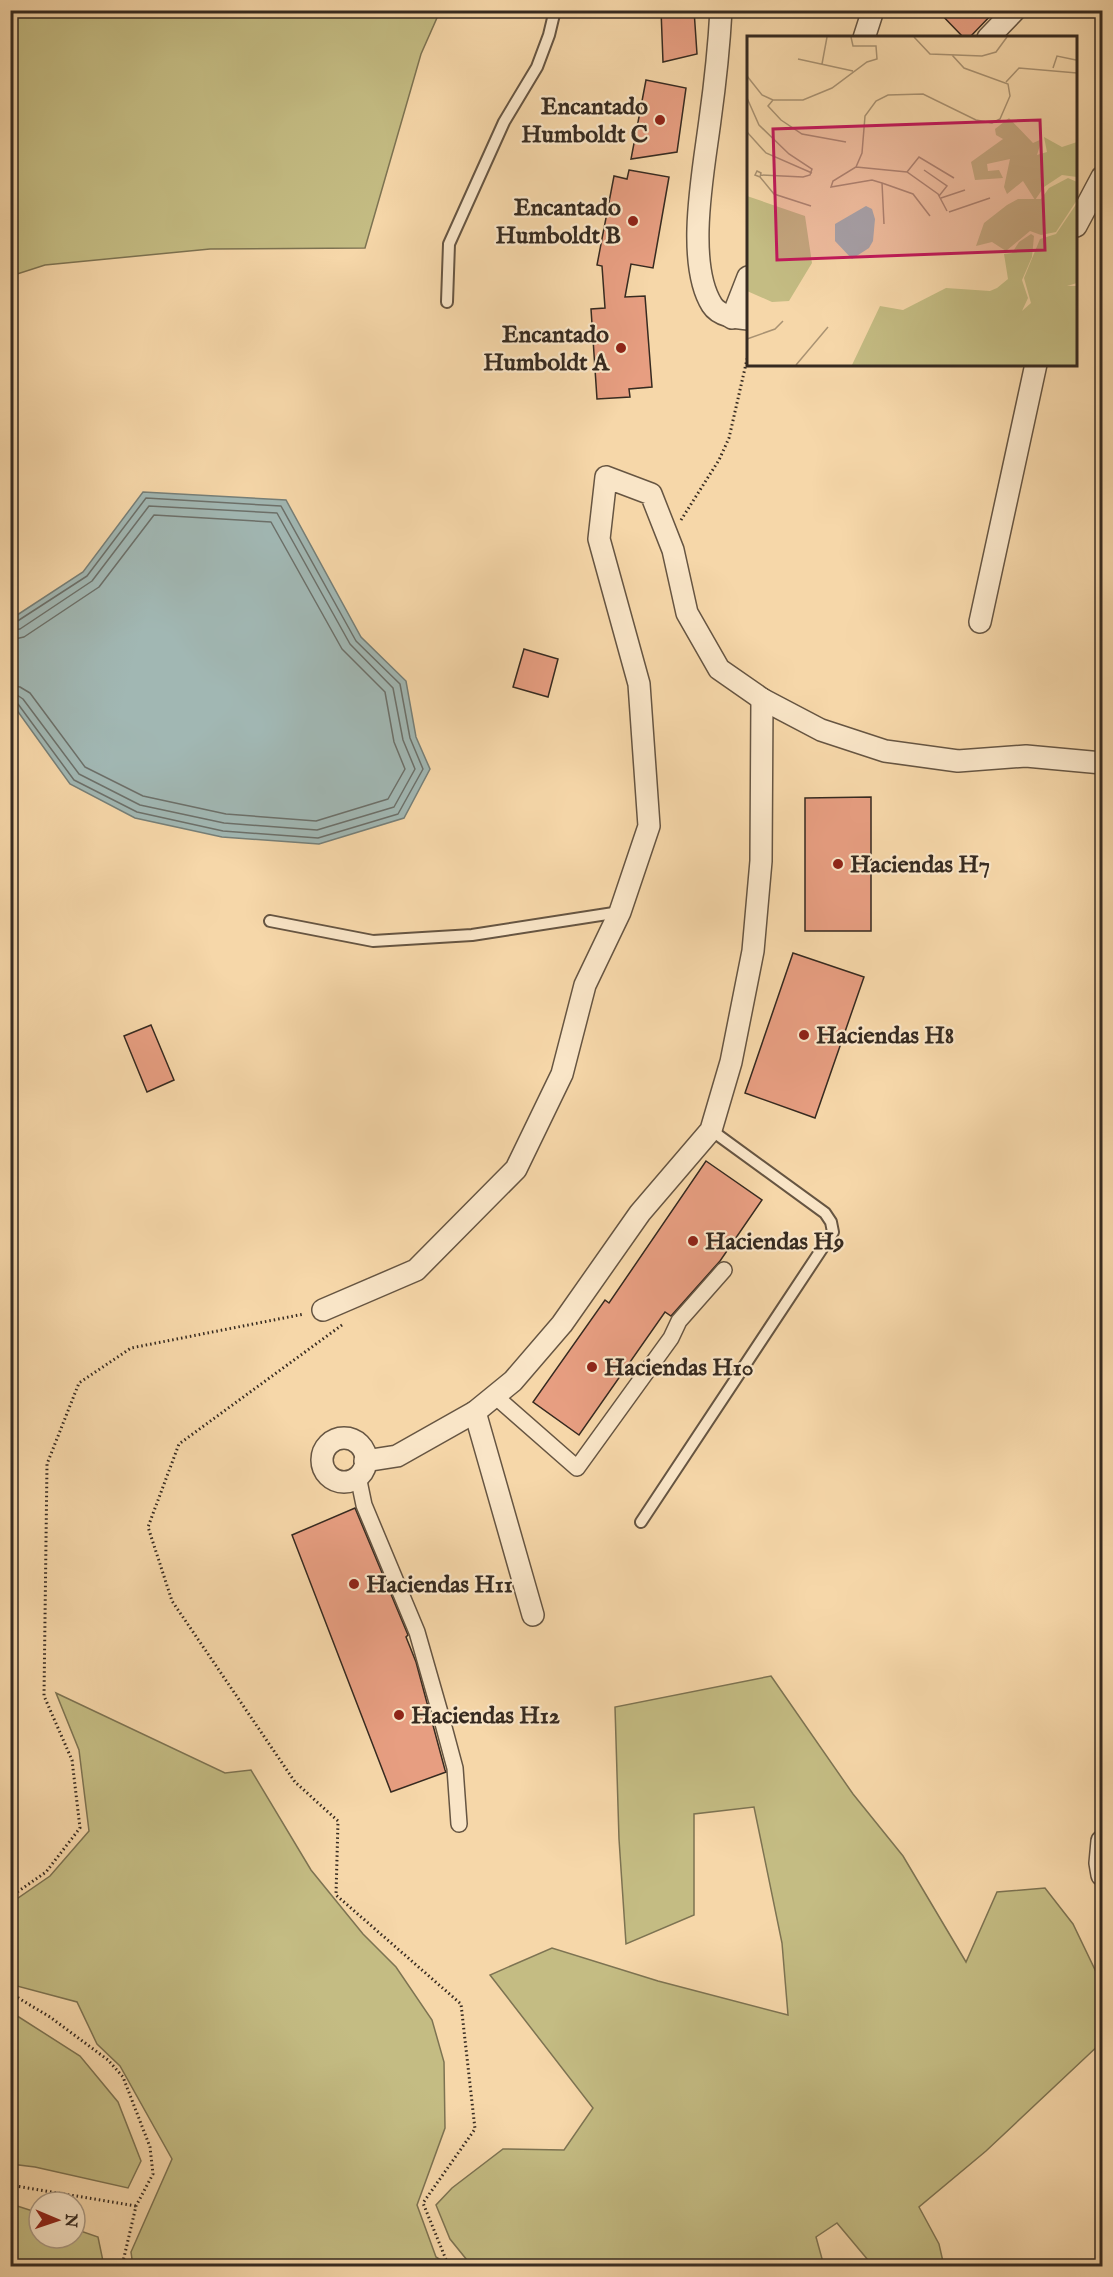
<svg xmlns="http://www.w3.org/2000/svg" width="1113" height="2277" viewBox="0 0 1113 2277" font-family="'IM FELL English',serif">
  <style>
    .green { fill: #c4bc83; stroke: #7d7352; stroke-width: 1.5 }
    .water { fill: #a1b7b3; stroke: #767f78; stroke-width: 1.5 }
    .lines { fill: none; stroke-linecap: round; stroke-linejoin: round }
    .shore { stroke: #6c706a; stroke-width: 1.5 }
    .building { fill: #e79e81; stroke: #362a20; stroke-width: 1.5 }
    .service-casing { stroke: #665542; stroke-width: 14 }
    .pedestrian-casing { stroke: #665542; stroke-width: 18 }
    .minor-casing { stroke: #665542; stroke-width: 24 }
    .path { stroke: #362a20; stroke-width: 3; stroke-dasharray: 1.5 3; stroke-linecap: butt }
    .service { stroke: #f9e5c7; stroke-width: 10 }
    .pedestrian { stroke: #f9e5c7; stroke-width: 15 }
    .minor { stroke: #f9e5c7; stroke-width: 21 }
    .poi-dot { fill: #8f2418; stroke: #f9e5c7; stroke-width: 2 }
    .labels { text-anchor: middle; stroke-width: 4.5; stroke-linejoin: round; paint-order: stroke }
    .poi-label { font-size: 24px; font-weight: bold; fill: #362a20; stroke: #f9e5c7; text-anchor: start }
    .inset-road { fill: none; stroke: #a99272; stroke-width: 1.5 }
    .view { fill: #c2185b; fill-opacity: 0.15; stroke: #c2185b; stroke-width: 3 }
    .inset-edge { fill: none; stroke: #362a20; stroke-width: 3 }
  </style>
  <rect width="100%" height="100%" fill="#f6d7a9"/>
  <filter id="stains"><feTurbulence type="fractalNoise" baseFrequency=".00333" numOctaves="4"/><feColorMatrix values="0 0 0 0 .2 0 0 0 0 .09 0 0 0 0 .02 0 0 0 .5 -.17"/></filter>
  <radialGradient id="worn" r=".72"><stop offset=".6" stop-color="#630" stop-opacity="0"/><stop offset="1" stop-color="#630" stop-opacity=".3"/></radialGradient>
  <g class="green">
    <path d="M11,10H440V11L421,54L365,248L210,249L45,265L11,276Z"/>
    <path d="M771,1676L853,1794L903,1856L966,1962L997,1892L1045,1888L1073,1924L1099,1978L1102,1981V2042L986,2151L919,2207L939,2244L944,2266H873L837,2223L816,2237L824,2266H490L467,2260L450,2239L436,2205L452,2188L503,2149L564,2150L593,2108L490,1975L552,1948L658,1981L788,2015L782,1943L754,1807L694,1814V1915L626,1944L619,1839L615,1707Z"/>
    <path d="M56,1693L225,1773L251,1770L311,1870L363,1934L396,1967L432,2020L444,2062L445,2128L417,2205L436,2257L450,2266H133L131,2252L172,2159L120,2066L97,2044L77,2002L13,1985L11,1974V1903L50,1876L89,1831L79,1750Z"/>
    <path d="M11,2012L80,2056L118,2102L141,2161L128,2188L35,2167L11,2164Z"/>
    <path d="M11,2204L39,2213V2238H75V2229L98,2237L104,2266H11Z"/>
  </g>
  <path class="water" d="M143,492L286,500L361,637L406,681L416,737L430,769L404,818L319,844L222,837L135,818L70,784L11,702V619L83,572Z"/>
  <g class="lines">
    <g class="shore">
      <path d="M10,623L16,622L87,576L146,498L281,506L356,641L400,684L410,738L423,769L398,814L318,838L223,831L137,812L74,780L18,704L10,702"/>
      <path d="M10,631L20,629L92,581L149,506L277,513L350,644L393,688L403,740L415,769L394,807L317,830L224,823L140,805L79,774L23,699L17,695L10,694"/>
      <path d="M10,640L24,637L99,587L154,515L271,522L342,649L385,692L394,742L405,769L388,799L316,821L226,814L143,796L85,767L30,693L20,687L10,685"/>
    </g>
  </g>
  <g class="building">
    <path d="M661,10H694L697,54L663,62Z"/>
    <path d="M937,10H996L969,38H964Z"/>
    <path d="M646,80L686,88L677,152L631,159Z"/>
    <path d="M629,170L669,177L653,268L631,264L625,297L645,296L652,387L629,389L630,397L597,399L591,309L605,308L602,266L597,265L614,176L627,179Z"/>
    <path d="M524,649L558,659L548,697L513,687Z"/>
    <path d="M871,797V931H805V798Z"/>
    <path d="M793,953L864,977L815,1118L745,1093Z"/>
    <path d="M151,1025L174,1080L147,1092L124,1036Z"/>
    <path d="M706,1161L762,1200L720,1261L671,1316L665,1312L579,1435L533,1402L605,1300L609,1303Z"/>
    <path d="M355,1508L408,1635L406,1637L416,1662L445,1770L446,1772L391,1792L292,1535Z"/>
  </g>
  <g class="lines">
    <defs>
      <g id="service">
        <path d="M447,302L449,244L504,122L537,67L549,35L555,10"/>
        <path d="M270,921L373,941L472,935L620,912"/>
        <path d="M641,1522L833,1232L831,1222L825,1213L711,1130"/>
      </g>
      <g id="pedestrian">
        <path d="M495,1396L577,1468L671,1338L679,1321L724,1270"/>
        <path d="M358,1476L364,1505L417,1632L441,1716L455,1768L459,1824"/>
      </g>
      <g id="minor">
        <path d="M721,10C719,47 715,84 710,120C704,168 685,262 712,305C719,316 736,318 748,319"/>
        <path d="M864,38L873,10"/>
        <path d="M988,38L1015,10"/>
        <path d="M1076,226L1102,177"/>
        <path d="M732,318L748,277"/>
        <path d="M980,622L1036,364"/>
        <path d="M323,1310L416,1270L516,1169L562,1074L585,985L620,912L649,826L639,684L599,539L606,477L651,494L673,550L687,613L719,669L762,699L821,730L885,751L958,761L1026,756L1102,763"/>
        <path d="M475,1412L533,1615"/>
        <circle cx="344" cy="1460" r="22"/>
        <path d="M365,1461L397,1456L475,1412L513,1381L562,1324L640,1213L711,1130L731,1062L753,951L761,861L762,699"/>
        <path d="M1102,1841L1100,1863L1102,1875"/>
      </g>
    </defs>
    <use href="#service" class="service-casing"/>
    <use href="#pedestrian" class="pedestrian-casing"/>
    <use href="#minor" class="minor-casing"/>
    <g class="path">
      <path d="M681,520L719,460L729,438L748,355"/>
      <path d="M342,1325L179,1444L148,1527L172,1601L295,1782L338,1821L336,1895L461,2004L475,2129L423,2203L447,2262L461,2266"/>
      <path d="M10,1897L46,1872L80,1828L72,1760L44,1696L47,1464L79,1383L131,1348L304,1314"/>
      <path d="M10,1993L50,2017L108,2060L123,2077L150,2147L153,2174L136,2206L122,2266"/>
      <path d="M10,2185L136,2206"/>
    </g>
    <use href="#service" class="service"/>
    <use href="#pedestrian" class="pedestrian"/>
    <use href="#minor" class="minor"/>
  </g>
  <g class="poi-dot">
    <circle cx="660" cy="120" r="6"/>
    <circle cx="633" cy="221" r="6"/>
    <circle cx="621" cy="348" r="6"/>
    <circle cx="838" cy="864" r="6"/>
    <circle cx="804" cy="1035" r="6"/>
    <circle cx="693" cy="1241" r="6"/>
    <circle cx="592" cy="1367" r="6"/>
    <circle cx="354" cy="1584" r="6"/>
    <circle cx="399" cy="1715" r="6"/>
  </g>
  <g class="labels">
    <g class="poi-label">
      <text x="648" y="114" text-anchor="end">Encantado<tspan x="648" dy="28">Humboldt C</tspan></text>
      <text x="621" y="215" text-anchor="end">Encantado<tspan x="621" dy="28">Humboldt B</tspan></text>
      <text x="609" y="342" text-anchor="end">Encantado<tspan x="609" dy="28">Humboldt A</tspan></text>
      <text x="850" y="872">Haciendas H7</text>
      <text x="816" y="1043">Haciendas H8</text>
      <text x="705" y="1249">Haciendas H9</text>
      <text x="604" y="1375">Haciendas H10</text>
      <text x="366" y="1592">Haciendas H11</text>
      <text x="411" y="1723">Haciendas H12</text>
    </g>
  </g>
  <g transform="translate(747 36)">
    <rect width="330" height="330" fill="#f6d7a9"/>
    <path d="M262,82L286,107L295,103L290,119L300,116L297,101L315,111L330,106V141L315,139L297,151L288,164L276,145L260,158L257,151L263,123L240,128L241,135L252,134L256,142L228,144L224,126L256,103L249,99L248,93ZM321,142L330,146V164L309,196L294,199L283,195L259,215L245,206L229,210L237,187L260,169L271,163H294L302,152ZM0,160L58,180L65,227L42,265L25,266L0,255ZM330,167V247L320,250H330V329H105L133,270L156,274L199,252L243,255L250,252L261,243L257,218L265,217L272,206L284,198L287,200L285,221L275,244L281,262L275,275L284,267L277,242L293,203L309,198Z" fill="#c4bc83"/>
    <path d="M119,170L125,173L128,183L126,205L122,212L105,223L88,205V188Z" fill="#a1b7b3"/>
    <path class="inset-road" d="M167,1L183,18L235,20L249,16L260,1M51,23L106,35M75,28L80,1M306,32L310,20L329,24M0,40L15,59L26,64M259,46L272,32L330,37M0,62L12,89L42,118L65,133L63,139L56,141L14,139M0,96L19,117L65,137M99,106L55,98L34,84L21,70L26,64H56L85,52L120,26L130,23L129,10H106L104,1M109,131L160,136L191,158L200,175M177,134L200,150L192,160M10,135L14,137L13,141L8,139ZM160,136L172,121L207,142M13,141L27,158L64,170M135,147L137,188M194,162L218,154M202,176L243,162M183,180L166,158L135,147L125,144L84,151L86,145L109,131L115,117L118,80L129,65L141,59L176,58L229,84L245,87L253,83L263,60L261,48L217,32L205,19M0,303L28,293L36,285M49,329L81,291"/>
    <path class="view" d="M293,84L298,214L30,224L26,93Z"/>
    <rect width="330" height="330" class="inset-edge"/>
  </g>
  <rect width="1113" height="2277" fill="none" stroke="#f6d7a9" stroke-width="36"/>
  <rect x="12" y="12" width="1089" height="2253" fill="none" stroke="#362a20" stroke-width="3"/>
  <rect x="18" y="18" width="1077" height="2241" fill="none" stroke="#362a20" stroke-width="1.5"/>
  <g transform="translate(57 2220) rotate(92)"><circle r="28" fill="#f9e5c7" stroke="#ab9a84" stroke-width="1.5"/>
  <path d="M0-4.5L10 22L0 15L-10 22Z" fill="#8f2418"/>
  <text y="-9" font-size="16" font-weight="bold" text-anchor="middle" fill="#362a20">N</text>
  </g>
  <rect width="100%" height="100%" filter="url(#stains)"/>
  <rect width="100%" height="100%" fill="url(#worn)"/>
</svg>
